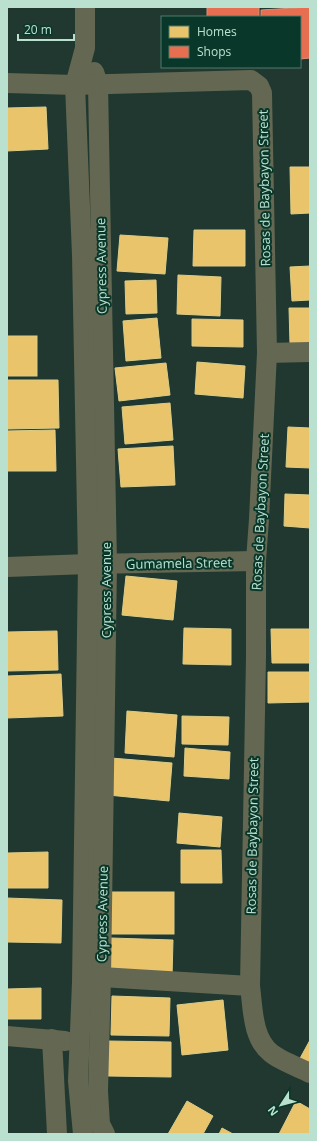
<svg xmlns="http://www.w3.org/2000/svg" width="317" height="1141" viewBox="0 0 317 1141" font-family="'Open Sans',sans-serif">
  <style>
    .homes { fill: #e9c46a; stroke: #dbcd89 }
    .shops { fill: #e76f51; stroke: #da9177 }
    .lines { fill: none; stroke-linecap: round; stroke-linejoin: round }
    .street { stroke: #646751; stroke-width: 20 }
    .labels { text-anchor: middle; stroke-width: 4; stroke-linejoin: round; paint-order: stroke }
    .street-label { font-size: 13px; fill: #bae1d0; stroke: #093729 }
  </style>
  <rect width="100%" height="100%" fill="#203830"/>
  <g class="homes">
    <path d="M46,107L48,149L7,151V108Z"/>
    <path d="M290,167H310V213L291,214Z"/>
    <path d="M194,230H245V266H193Z"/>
    <path d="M120,235L168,238L165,274L117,271Z"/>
    <path d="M310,266V300L292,301L290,267Z"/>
    <path d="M178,275L221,277L220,316L177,314Z"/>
    <path d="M156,280L157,313L126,314L125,281Z"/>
    <path d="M289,308H310V344H290Z"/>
    <path d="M157,318L161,358L126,361L123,321Z"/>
    <path d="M192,319L243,320V347L192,346Z"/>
    <rect x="7" y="336" width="30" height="40"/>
    <path d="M197,362L245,366L243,398L195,394Z"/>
    <path d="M166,363L170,395L119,401L115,368Z"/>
    <path d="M7,380H58L59,428L7,429Z"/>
    <path d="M170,403L173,440L125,444L122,407Z"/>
    <path d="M288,427L310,428V468L286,467Z"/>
    <path d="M55,430L56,471H7V431Z"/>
    <path d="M173,446L175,485L121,487L118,449Z"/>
    <path d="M285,494L310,495V528L284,526Z"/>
    <path d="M126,576L177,581L173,620L122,615Z"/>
    <path d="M184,628L231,629V665L183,664Z"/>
    <path d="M271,629H310V663H272Z"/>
    <path d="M57,631L58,670L7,671V632Z"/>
    <path d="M268,672H310V702L268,703Z"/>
    <path d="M61,674L63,716L7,718V676Z"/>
    <path d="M127,711L177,715L174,757L125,753Z"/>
    <path d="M182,716L229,717L228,745L182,744Z"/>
    <path d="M185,748L230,752L229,779L184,776Z"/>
    <path d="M111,758L172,763L169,801L108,795Z"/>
    <path d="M179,813L222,817L220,847L177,843Z"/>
    <path d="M181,850H221L222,883H181Z"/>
    <path d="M48,852V888H7V853Z"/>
    <rect x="110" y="892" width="64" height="42"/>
    <path d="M7,898L62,900L61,943L7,942Z"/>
    <path d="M111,938L173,940L172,977L110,976Z"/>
    <path d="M41,988V1019H7V989Z"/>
    <path d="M112,996L170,998L169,1036L111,1035Z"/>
    <path d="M223,1000L228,1050L182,1055L177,1005Z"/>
    <path d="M310,1040V1068L298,1062Z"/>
    <path d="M108,1041L171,1042V1077L108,1076Z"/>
    <path d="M187,1101L213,1116L203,1134H168Z"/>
    <path d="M296,1101L310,1109V1134H279Z"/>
    <path d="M222,1128L233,1134H219Z"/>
  </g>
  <g class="shops">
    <rect x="207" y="7" width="52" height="10"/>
    <path d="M310,7V58L300,59V17H261V10Z"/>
  </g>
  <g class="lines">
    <g class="street">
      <path d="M94,72L98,84L107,564L101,977L98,1091L100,1124L105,1134"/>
      <path d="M7,83L75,85L251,80L259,86L262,93L267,353L259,519L256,561V657L250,986C253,1008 252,1038 271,1053C279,1060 300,1068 310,1073"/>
      <path d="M267,353L310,352"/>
      <path d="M7,567L88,564L256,561"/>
      <path d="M89,980L101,977L250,986"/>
      <path d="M7,1036L65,1041"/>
      <path d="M52,1039L57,1134"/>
      <path d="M83,1134L78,1081L82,982L88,564L82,255L75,85L85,48V7"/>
    </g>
  </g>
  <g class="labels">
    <g class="street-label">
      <text transform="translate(264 188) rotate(-91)" y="5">Rosas de Baybayon Street</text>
      <text transform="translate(101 266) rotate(-91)" y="5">Cypress Avenue</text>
      <text transform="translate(260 512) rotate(-87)" y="5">Rosas de Baybayon Street</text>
      <text transform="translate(179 563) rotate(-1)" y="5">Gumamela Street</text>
      <text transform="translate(106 590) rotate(-90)" y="5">Cypress Avenue</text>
      <text transform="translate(252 836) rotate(-89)" y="5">Rosas de Baybayon Street</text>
      <text transform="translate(102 914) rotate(-89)" y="5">Cypress Avenue</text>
    </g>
  </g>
  <rect width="317" height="1141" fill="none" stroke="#bae1d0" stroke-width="16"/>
  <rect x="161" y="16" width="140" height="52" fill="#093729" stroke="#507b6c"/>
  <rect x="169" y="26" width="20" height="12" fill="#e9c46a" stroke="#507b6c"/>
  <text x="197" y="36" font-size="12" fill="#bae1d0">Homes</text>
  <rect x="169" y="46" width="20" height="12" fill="#e76f51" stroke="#507b6c"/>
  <text x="197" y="56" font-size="12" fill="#bae1d0">Shops</text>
  <g transform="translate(281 1105) rotate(234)" stroke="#093729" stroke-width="3" paint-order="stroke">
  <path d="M0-3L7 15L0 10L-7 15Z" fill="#bae1d0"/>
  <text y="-6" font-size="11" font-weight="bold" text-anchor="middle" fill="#bae1d0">N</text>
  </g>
  <path d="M18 34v6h56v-6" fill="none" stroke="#bae1d0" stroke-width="2"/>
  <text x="24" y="34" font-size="12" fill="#bae1d0" stroke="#093729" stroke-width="3" paint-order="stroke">20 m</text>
</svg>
